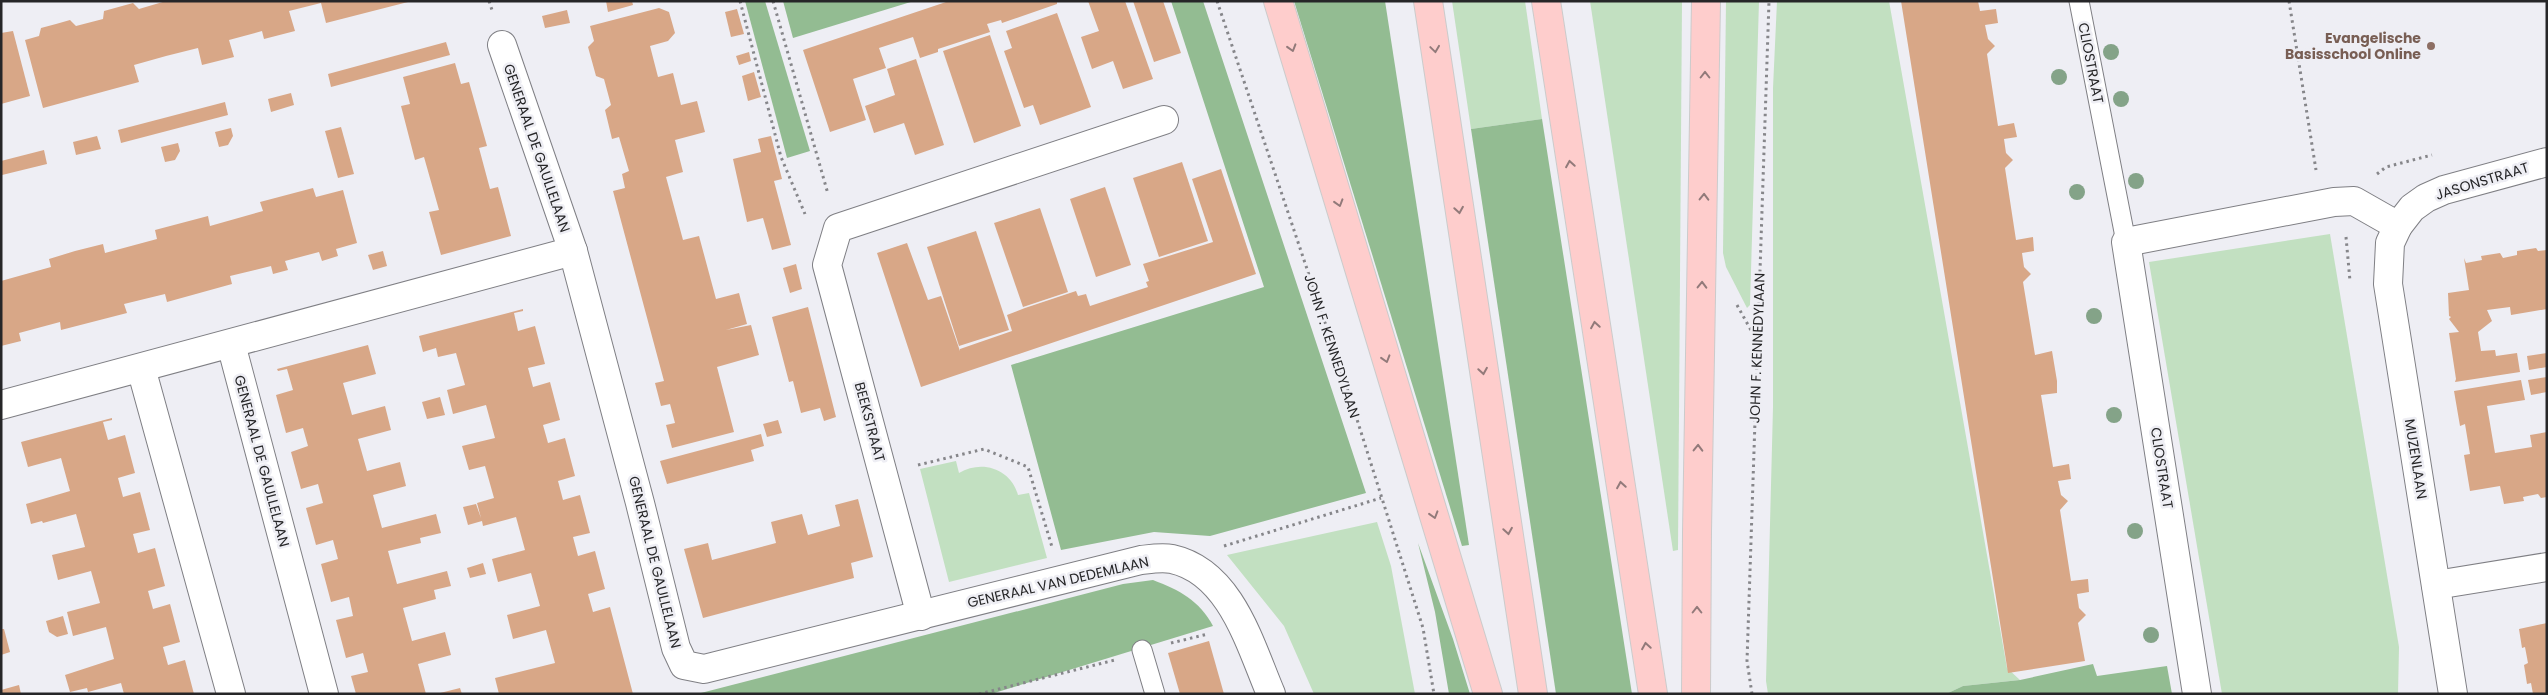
<svg xmlns="http://www.w3.org/2000/svg" width="2548" height="695" viewBox="0 0 2548 695" font-family="Poppins,sans-serif">
  <style>
    .green { fill: #c2e0c1 }
    .forest { fill: #93bc92 }
    .building { fill: #d8a787 }
    .lines { fill: none; stroke-linecap: round; stroke-linejoin: round }
    .lane-casing { stroke: #7f7f84; stroke-width: 21 }
    .street-casing { stroke: #7f7f84; stroke-width: 30 }
    .secondary-casing { stroke: #7f7f84; stroke-width: 30 }
    .primary-casing { stroke: #cbcbcb; stroke-width: 30 }
    .path { stroke: #86868a; stroke-width: 3; stroke-dasharray: 2.5 4; stroke-linecap: butt }
    .lane { stroke: #fff; stroke-width: 19 }
    .street { stroke: #fff; stroke-width: 28 }
    .secondary { stroke: #fff; stroke-width: 28 }
    .primary { stroke: #fecdcc; stroke-width: 28 }
    .tree { fill: #84a388 }
    .oneway { stroke: #927a7a }
    .education-dot { fill: #8d6e63; stroke: #eeeef4; stroke-width: 2 }
    .labels { text-anchor: middle; stroke-width: 5; stroke-linejoin: round; paint-order: stroke }
    .education-label { font-size: 14px; font-weight: bold; fill: #785e54; stroke: #eeeef4; text-anchor: end }
    .street-label { font-size: 14px; fill: #262628; stroke: #eeeef4 }
  </style>
  <rect width="100%" height="100%" fill="#eeeef4"/>
  <g class="green">
    <path d="M1452,1H1525L1542,119L1471,129Z"/>
    <path d="M1590,1H1682L1678,550L1673,551Z"/>
    <path d="M1726,1H1759L1750,305L1747,308L1726,267L1723,253Z"/>
    <path d="M1777,1H1889L2007,668L2020,680L1963,686L1946,694H1768L1766,681L1773,407V88Z"/>
    <path d="M2330,234L2399,647L2398,694H2222L2149,262Z"/>
    <path d="M956,461L959,473C982,459 1011,469 1018,495L1029,493L1047,558L949,582L920,469Z"/>
    <path d="M1377,522L1391,566L1415,694H1314L1284,626L1227,555Z"/>
  </g>
  <g class="forest">
    <path d="M745,1H765L810,151L787,158Z"/>
    <path d="M783,1H914L793,38Z"/>
    <path d="M1171,1H1203L1366,493L1210,536L1154,532L1061,550L1011,365L1264,287Z"/>
    <path d="M1294,1H1385L1469,545L1462,546Z"/>
    <path d="M1542,119L1632,694H1556L1471,129Z"/>
    <path d="M1418,543L1453,639L1470,694H1449L1435,612Z"/>
    <path d="M1153,580C1179,590 1199,600 1213,626L991,694H697L1123,584Z"/>
    <path d="M2093,664L2097,676L2167,666L2172,694H1946L1963,686L2020,680Z"/>
  </g>
  <g class="building">
    <path d="M166,1H408V2L326,23L321,3L289,11L295,31L264,39L262,31L229,40L234,57L202,65L198,48L166,56L134,65L139,82L43,108L25,40L39,36L41,28L56,24L70,20L76,26L103,19L104,11L133,3L139,9Z"/>
    <path d="M606,1H632L633,5L608,12Z"/>
    <path d="M949,1H1057V4L1002,23L1001,20L987,24L990,32L938,49V52L920,58L913,37L879,48L886,68L853,79L866,120L830,132L803,50Z"/>
    <path d="M1088,1H1125L1153,79L1123,89L1113,61L1092,69L1081,37L1099,31Z"/>
    <path d="M1133,1H1163L1181,53L1154,62Z"/>
    <path d="M1901,1H1978L1980,11L1996,9L1998,23L1985,25L1988,39L1995,46L1987,54L1998,126L2014,123L2017,137L2004,139L2006,153L2013,160L2005,168L2016,240L2033,237L2034,251L2022,253L2024,267L2031,274L2023,282L2035,355L2052,351L2057,381V393L2041,395L2053,467L2069,464L2071,479L2058,481L2061,495L2068,501L2060,510L2071,581L2088,579L2089,592L2077,594L2079,608L2086,615L2078,623L2085,661L2008,673Z"/>
    <path d="M659,8L669,12L675,33L668,41L650,46L658,77L673,73L681,105L697,101L705,132L675,140L683,172L666,177L683,240L699,236L716,299L739,293L747,324L726,330L751,325L759,355L717,367L734,432L672,448L666,425L675,423L670,404L661,406L655,383L664,381L613,191L625,188L622,174L629,171L619,137L612,139L605,110L611,105L604,79L596,76L588,47L594,41L590,26Z"/>
    <path d="M737,9L744,34L731,37L725,12Z"/>
    <path d="M567,10L570,23L545,28L542,16Z"/>
    <path d="M1057,13L1091,107L1040,125L1033,105L1024,108L1004,51L1012,48L1006,31Z"/>
    <path d="M13,31L30,96L1,104V33Z"/>
    <path d="M990,35L1021,126L974,143L943,51Z"/>
    <path d="M446,42L450,55L331,87L328,74Z"/>
    <path d="M749,52L751,61L739,65L736,56Z"/>
    <path d="M916,59L944,145L915,155L904,123L874,133L865,106L895,95L887,69Z"/>
    <path d="M455,63L461,84L469,82L487,146L479,148L490,189L498,187L511,236L441,255L429,212L439,210L424,157L415,160L401,106L410,104L403,77Z"/>
    <path d="M754,72L761,97L748,101L742,76Z"/>
    <path d="M291,93L294,105L271,112L268,99Z"/>
    <path d="M225,102L228,115L121,143L118,130Z"/>
    <path d="M341,127L354,174L338,178L325,131Z"/>
    <path d="M231,128L233,136L228,145L219,147L215,132Z"/>
    <path d="M97,136L101,149L76,155L73,142Z"/>
    <path d="M771,136L782,179L774,181L791,245L772,250L763,218L747,222L733,159L761,152L758,139Z"/>
    <path d="M178,143L180,151L175,160L165,162L161,147Z"/>
    <path d="M44,150L47,164L2,175L1,161Z"/>
    <path d="M1182,162L1208,241L1159,257L1133,178Z"/>
    <path d="M1221,169L1256,274L921,387L877,253L907,243L928,300L941,296L960,351V349L1012,331L1007,315L1025,308L1076,291L1078,296L1086,294L1090,306L1148,287L1146,282L1149,281L1143,264L1213,242L1192,179Z"/>
    <path d="M1105,187L1131,265L1096,277L1070,199Z"/>
    <path d="M313,188L316,197L343,190L357,243L336,249L338,256L322,261L319,252L285,261L288,270L273,274L271,266L230,276L232,284L167,302L165,294L124,304L127,313L61,330L60,322L19,333L21,341L1,346V281L51,267L49,259L75,251L103,244L105,253L157,239L155,230L208,216L210,226L263,211L260,202Z"/>
    <path d="M1040,208L1068,292L1023,307L994,223Z"/>
    <path d="M976,231L1009,330L959,346L927,247Z"/>
    <path d="M2536,248L2538,251L2547,250V309L2511,315L2510,307L2487,310L2492,321L2478,332L2481,351L2495,350L2496,356L2517,353L2520,372L2455,382L2456,379L2449,333L2459,332L2449,319L2451,317L2449,316L2448,293L2469,290L2464,258L2466,263L2482,260L2481,256L2500,253L2503,258L2517,255V251Z"/>
    <path d="M383,251L387,266L373,270L368,255Z"/>
    <path d="M796,264L802,289L790,293L783,268Z"/>
    <path d="M808,307L836,417L824,421L820,408L801,413L793,381L789,382L772,317Z"/>
    <path d="M523,309V311L514,313L518,331L535,326L545,364L528,368L533,387L550,382L560,420L543,425L548,443L565,438L575,476L558,481L563,500L580,495L590,533L573,537L578,556L595,551L605,589L588,594L593,612L610,607L633,694H499L495,678L555,663L546,630L513,639L507,615L540,606L531,573L498,582L492,559L525,550L516,517L483,526L482,521L468,525L463,507L476,504L481,518L477,503L494,498L485,466L469,470L462,446L495,438L486,405L453,414L447,390L465,385L456,353L438,357L436,348L423,352L419,336Z"/>
    <path d="M368,345L376,374L343,383L352,415L385,406L391,430L358,439L367,471L400,462L406,486L373,495L382,528L436,514L441,533L420,538L421,543L388,551L397,584L447,571L451,586L434,590L436,599L403,608L412,641L445,632L451,655L418,664L426,694H356L351,676L368,672L363,653L346,658L336,620L353,616L349,597L331,602L321,564L338,559L333,540L316,545L306,508L323,503L318,484L301,489L291,452L308,446L303,428L286,433L276,395L293,390L287,369L278,371L277,369Z"/>
    <path d="M2547,353V367L2529,370L2527,356Z"/>
    <path d="M2547,377V392L2531,395L2528,380Z"/>
    <path d="M2521,380L2525,400L2487,406L2495,453L2532,447L2530,435L2547,432V497L2541,498L2538,494L2523,497L2524,501L2504,504L2500,486L2470,491L2464,455L2470,454L2465,424L2460,426L2454,391Z"/>
    <path d="M440,397L445,415L427,419L422,402Z"/>
    <path d="M112,418V420L103,422L108,440L125,435L135,473L118,478L123,497L140,492L150,530L133,534L138,553L155,548L165,586L148,591L153,609L170,604L180,642L163,647L168,665L185,660L194,694H124L121,683L88,692L87,688L70,692L65,675L114,659L106,627L73,636L67,612L100,603L91,571L58,580L52,555L85,547L76,514L43,523L42,521L31,524L26,504L70,491L61,458L28,467L21,442Z"/>
    <path d="M778,420L782,433L767,437L763,424Z"/>
    <path d="M761,434L764,446L751,450L754,461L667,484L660,461Z"/>
    <path d="M858,499L873,557L851,563L854,578L703,618L684,549L708,543L712,560L776,543L771,522L802,514L808,535L840,526L835,505Z"/>
    <path d="M483,563L486,574L470,578L467,568Z"/>
    <path d="M63,616L68,634L57,637L49,632L46,621Z"/>
    <path d="M2547,623V694H2533L2531,683L2527,684L2524,665L2528,663L2525,647L2522,648L2519,629Z"/>
    <path d="M1,629H4L10,652L1,655Z"/>
    <path d="M1209,641L1224,694H1180L1168,653Z"/>
    <path d="M19,685L21,694H1V690Z"/>
    <path d="M460,688L462,694H440V693Z"/>
  </g>
  <g class="lines">
    <defs>
      <g id="lane">
        <path d="M2079,1L2126,242"/>
        <path d="M1142,650L1155,694"/>
      </g>
      <g id="street">
        <path d="M502,45L573,251L640,503L676,648L684,665L704,669L1141,560C1150,559 1162,557 1172,559C1231,572 1250,645 1271,694"/>
        <path d="M231,344L324,694"/>
        <path d="M141,368L231,694"/>
        <path d="M1,405L573,251"/>
        <path d="M2436,585L2547,567"/>
        <path d="M921,616L827,265L838,228L1164,120"/>
        <path d="M2197,694L2126,242L2334,202L2354,201L2398,226"/>
      </g>
      <path id="secondary" d="M2453,694L2388,284L2390,243L2398,226L2412,208L2426,198L2444,190L2547,162"/>
      <g id="primary">
        <path d="M1278,1L1488,694"/>
        <path d="M1428,1L1533,694"/>
        <path d="M1546,1L1653,694"/>
        <path d="M1696,694L1697,532L1706,1"/>
      </g>
    </defs>
    <use href="#lane" class="lane-casing"/>
    <use href="#street" class="street-casing"/>
    <use href="#secondary" class="secondary-casing"/>
    <use href="#primary" class="primary-casing"/>
    <g class="path">
      <path d="M489,1L493,13"/>
      <path d="M740,1L781,157L805,214"/>
      <path d="M773,1L828,194"/>
      <path d="M1217,1L1348,391L1423,628L1434,694"/>
      <path d="M2289,1L2316,170"/>
      <path d="M2377,174L2386,167L2432,155"/>
      <path d="M2346,237L2350,281"/>
      <path d="M1737,305L1757,341"/>
      <path d="M918,465L984,449L1028,467L1052,547"/>
      <path d="M1224,546L1381,498"/>
      <path d="M1171,643L1208,634"/>
      <path d="M979,694L1115,660"/>
      <path d="M1752,694L1747,661L1769,1"/>
    </g>
    <use href="#lane" class="lane"/>
    <use href="#street" class="street"/>
    <use href="#secondary" class="secondary"/>
    <use href="#primary" class="primary"/>
  </g>
  <g class="tree">
    <circle cx="2111" cy="52" r="8"/>
    <circle cx="2059" cy="77" r="8"/>
    <circle cx="2121" cy="99" r="8"/>
    <circle cx="2136" cy="181" r="8"/>
    <circle cx="2077" cy="192" r="8"/>
    <circle cx="2094" cy="316" r="8"/>
    <circle cx="2114" cy="415" r="8"/>
    <circle cx="2135" cy="531" r="8"/>
    <circle cx="2151" cy="635" r="8"/>
  </g>
  <defs><path id="oneway-chevron" d="M-2-3.5L2.5 0L-2 3.5" fill="none" stroke-width="1.6" stroke-linecap="round" stroke-linejoin="round" transform="scale(1.25)"/></defs>
  <g class="oneway">
    <use href="#oneway-chevron" transform="translate(1292 48) rotate(73)"/>
    <use href="#oneway-chevron" transform="translate(1435 49) rotate(82)"/>
    <use href="#oneway-chevron" transform="translate(1705 75) rotate(-90)"/>
    <use href="#oneway-chevron" transform="translate(1570 164) rotate(-99)"/>
    <use href="#oneway-chevron" transform="translate(1704 197) rotate(-89)"/>
    <use href="#oneway-chevron" transform="translate(1339 203) rotate(73)"/>
    <use href="#oneway-chevron" transform="translate(1459 210) rotate(81)"/>
    <use href="#oneway-chevron" transform="translate(1702 285) rotate(-89)"/>
    <use href="#oneway-chevron" transform="translate(1595 325) rotate(-99)"/>
    <use href="#oneway-chevron" transform="translate(1386 359) rotate(73)"/>
    <use href="#oneway-chevron" transform="translate(1483 371) rotate(81)"/>
    <use href="#oneway-chevron" transform="translate(1698 448) rotate(-89)"/>
    <use href="#oneway-chevron" transform="translate(1621 485) rotate(-99)"/>
    <use href="#oneway-chevron" transform="translate(1434 515) rotate(73)"/>
    <use href="#oneway-chevron" transform="translate(1508 531) rotate(81)"/>
    <use href="#oneway-chevron" transform="translate(1697 610) rotate(-90)"/>
    <use href="#oneway-chevron" transform="translate(1646 646) rotate(-99)"/>
  </g>
  <circle class="education-dot" cx="2431" cy="46" r="5"/>
  <g class="labels">
    <g class="education-label">
      <text x="2421" y="43">Evangelische<tspan x="2421" dy="16">Basisschool Online</tspan></text>
    </g>
    <g class="street-label">
      <text transform="translate(2091 63) rotate(79)" y="5">CLIOSTRAAT</text>
      <text transform="translate(537 148) rotate(71)" y="5">GENERAAL DE GAULLELAAN</text>
      <text transform="translate(2482 181) rotate(-17)" y="5">JASONSTRAAT</text>
      <text transform="translate(1332 346) rotate(72)" y="5">JOHN F. KENNEDYLAAN</text>
      <text transform="translate(1757 348) rotate(-88)" y="5">JOHN F. KENNEDYLAAN</text>
      <text transform="translate(870 422) rotate(75)" y="5">BEEKSTRAAT</text>
      <text transform="translate(2416 459) rotate(81)" y="5">MUZENLAAN</text>
      <text transform="translate(262 461) rotate(75)" y="5">GENERAAL DE GAULLELAAN</text>
      <text transform="translate(2162 468) rotate(81)" y="5">CLIOSTRAAT</text>
      <text transform="translate(655 562) rotate(76)" y="5">GENERAAL DE GAULLELAAN</text>
      <text transform="translate(1058 582) rotate(-13)" y="5">GENERAAL VAN DEDEMLAAN</text>
    </g>
  </g>
  <rect width="2548" height="695" fill="none" stroke="#262628" stroke-width="5"/>
</svg>
